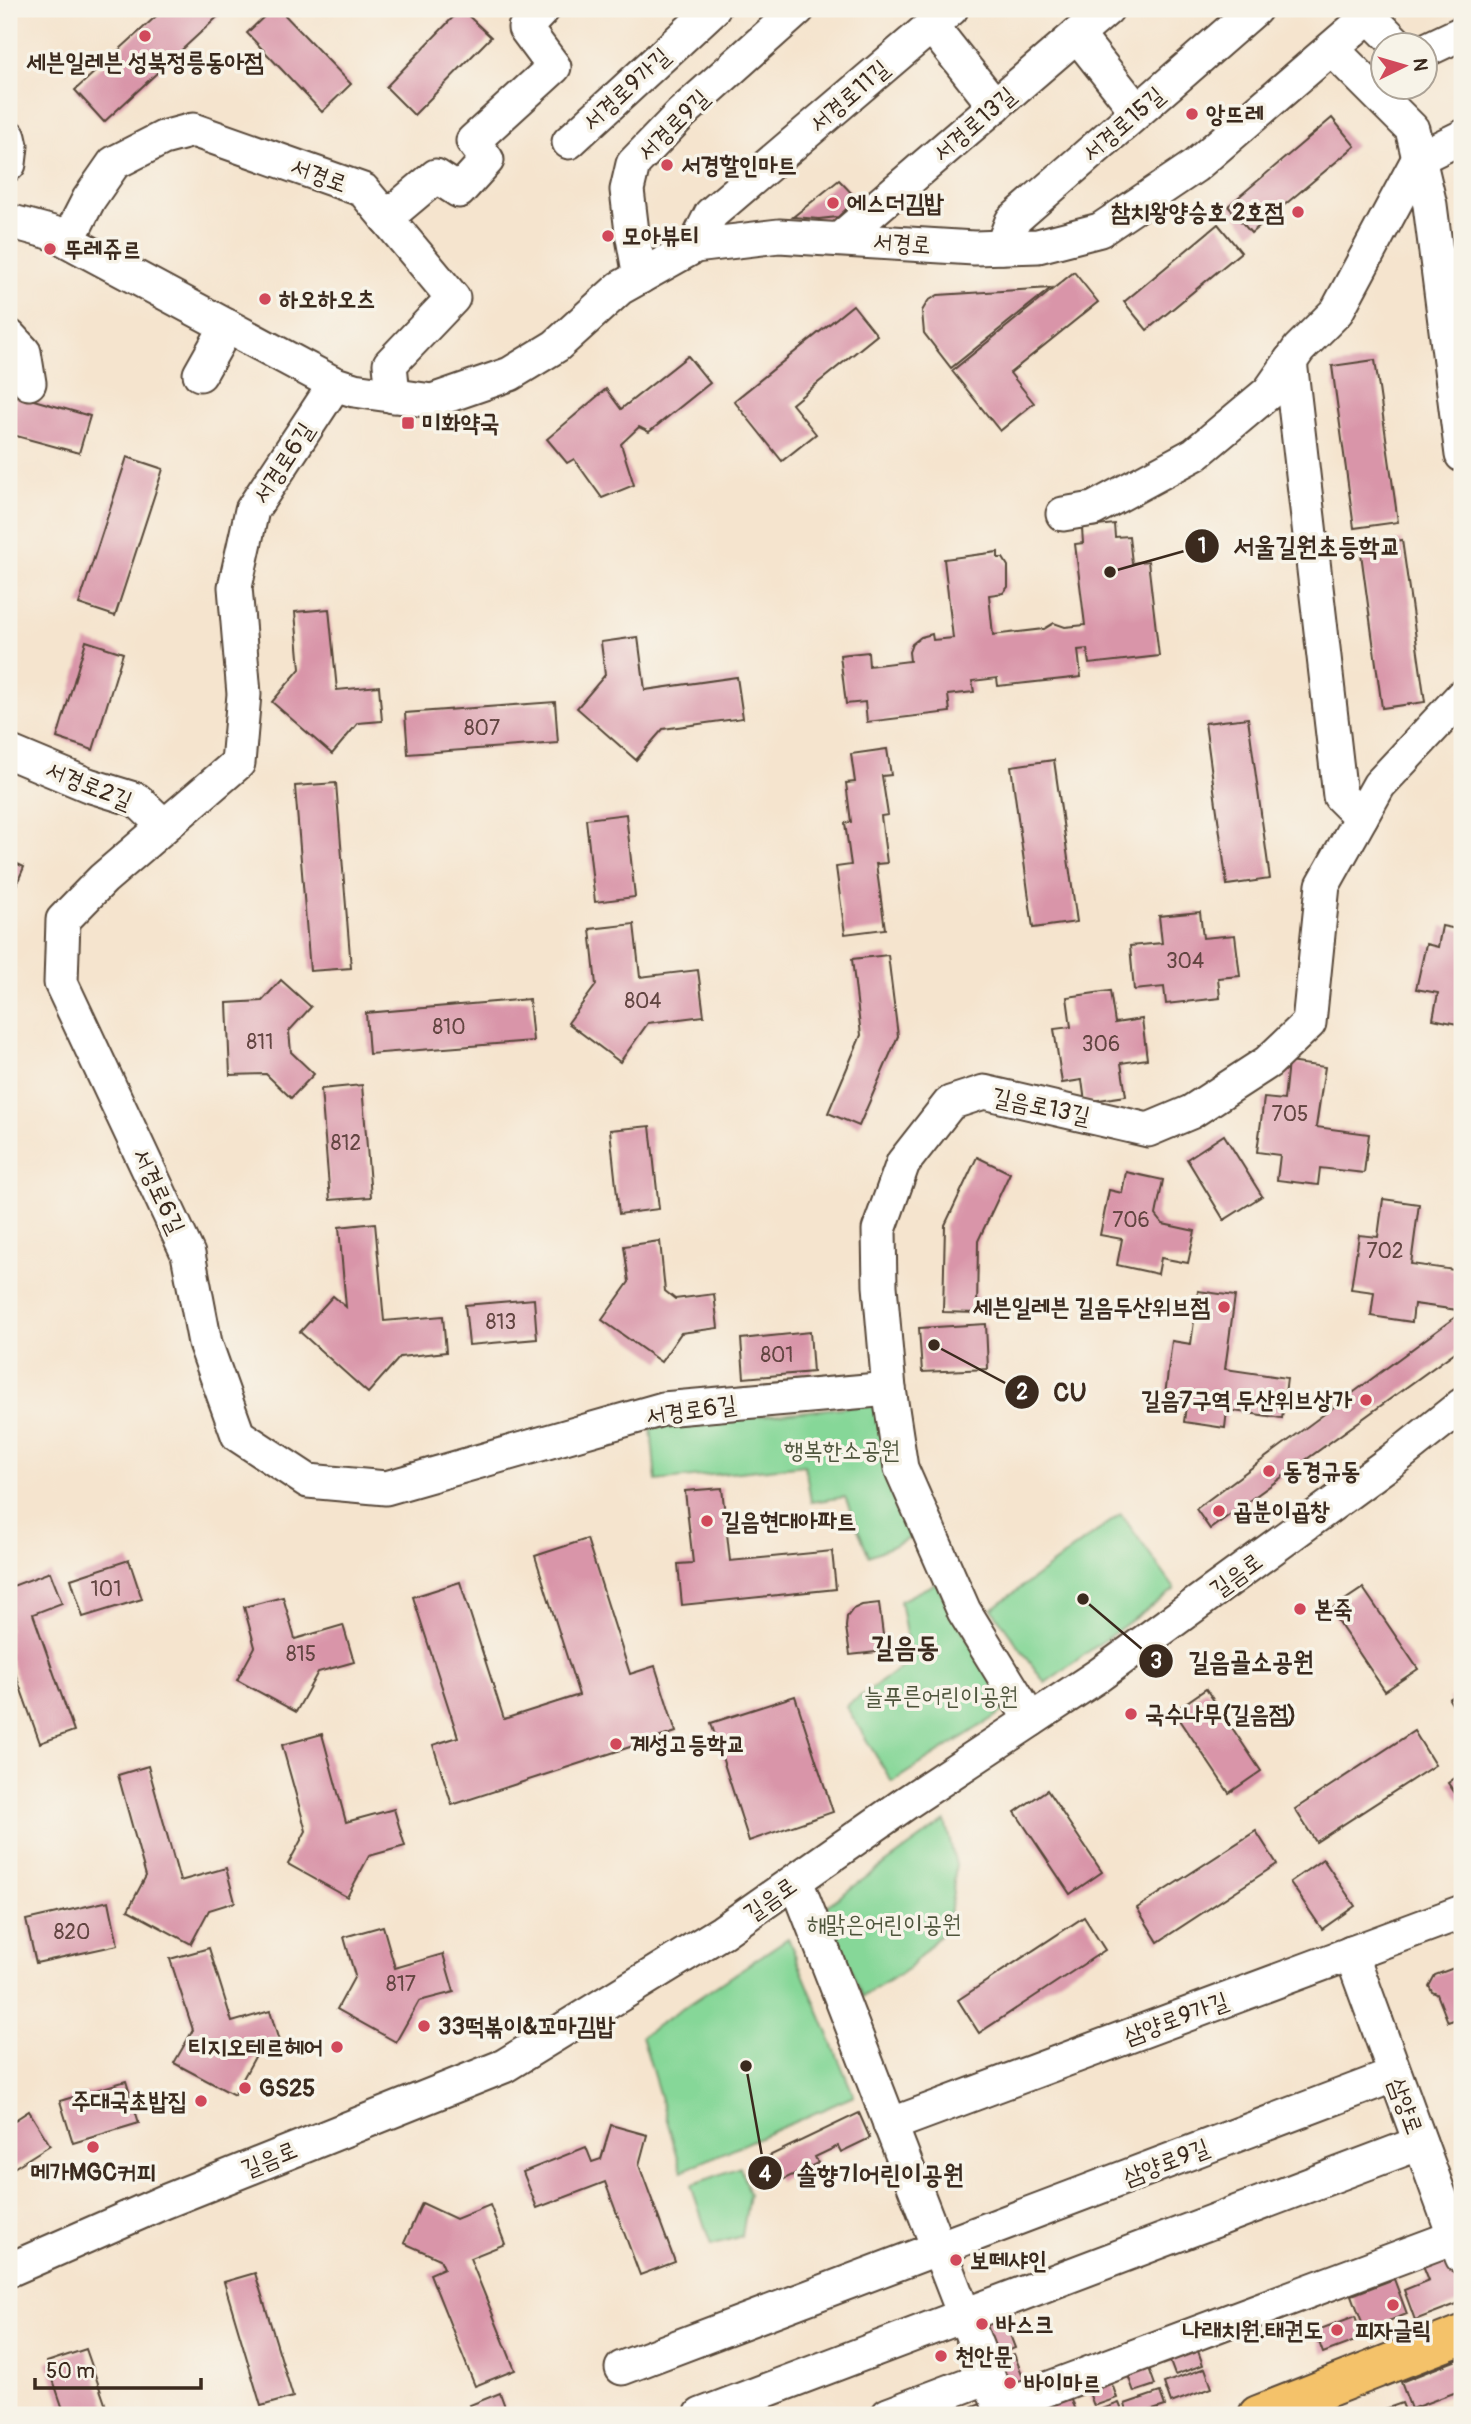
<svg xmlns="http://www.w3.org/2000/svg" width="1471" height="2424" viewBox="0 0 1471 2424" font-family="Pangolin,'Poor Story',sans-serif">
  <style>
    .green { fill: #86d798; stroke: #60805b; stroke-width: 2 }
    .building { fill: #d995a9 }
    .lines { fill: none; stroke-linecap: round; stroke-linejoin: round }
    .minor-casing { stroke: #574638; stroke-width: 37 }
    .major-casing { stroke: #574638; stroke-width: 42 }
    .minor { stroke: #fff; stroke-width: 33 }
    .major { stroke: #f4c26a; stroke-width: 38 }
    .poi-dot { fill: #d1495b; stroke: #f7f3e8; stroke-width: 2.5 }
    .labels { text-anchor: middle; stroke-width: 7; stroke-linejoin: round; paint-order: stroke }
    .number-label { font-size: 21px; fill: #624541 }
    .poi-label { font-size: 24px; font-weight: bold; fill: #3b2a1e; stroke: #f7f3e8; text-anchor: start }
    .street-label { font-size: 24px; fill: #3b2a1e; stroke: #f7f3e8 }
    .park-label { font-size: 24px; fill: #4e553c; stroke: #f7f3e8 }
    .quarter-label { font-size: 28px; font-weight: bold; fill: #3b2a1e; stroke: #f7f3e8 }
    .leader { fill: none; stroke: #3b2a1e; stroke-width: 2.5 }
    .callout-dot { fill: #3b2a1e; stroke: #f7f3e8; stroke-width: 2.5 }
    .mark-label { font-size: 21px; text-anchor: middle; font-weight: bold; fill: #fff }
    .callout-label { font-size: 26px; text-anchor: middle; font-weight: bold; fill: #3b2a1e; stroke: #f7f3e8; stroke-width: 7; stroke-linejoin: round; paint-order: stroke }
  </style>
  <rect width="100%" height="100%" fill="#f7f3e8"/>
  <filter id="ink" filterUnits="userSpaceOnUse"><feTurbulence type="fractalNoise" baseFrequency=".0143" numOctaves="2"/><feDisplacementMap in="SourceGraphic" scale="14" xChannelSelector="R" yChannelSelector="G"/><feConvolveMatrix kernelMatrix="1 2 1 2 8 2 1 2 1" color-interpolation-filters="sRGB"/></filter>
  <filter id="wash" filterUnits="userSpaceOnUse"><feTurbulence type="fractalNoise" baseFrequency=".00686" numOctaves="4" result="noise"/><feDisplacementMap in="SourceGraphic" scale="28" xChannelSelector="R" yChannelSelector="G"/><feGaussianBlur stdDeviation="1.57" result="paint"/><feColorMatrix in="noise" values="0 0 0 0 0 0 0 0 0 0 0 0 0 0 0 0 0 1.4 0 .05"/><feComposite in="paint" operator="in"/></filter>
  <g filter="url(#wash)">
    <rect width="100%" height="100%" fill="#f5e4ce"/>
    <g class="green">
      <path d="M877,1404L887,1479L913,1537L869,1556L845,1497L811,1502L805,1465L656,1481L651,1427Z"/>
      <path d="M1121,1514L1175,1589L1045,1683L992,1609Z"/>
      <path d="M936,1583L1007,1709L892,1782L846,1706L911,1661L900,1601Z"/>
      <path d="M945,1821L956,1865L949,1925L909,1968L862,1997L825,1907Z"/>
      <path d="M788,1938L854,2096L682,2171L642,2036Z"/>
      <path d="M740,2167L749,2194L742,2236L711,2245L691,2185Z"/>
    </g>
    <g id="blocks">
      <g class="building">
        <path d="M164,9H226L104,122L75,90Z"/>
        <path d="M272,9H279L351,84L322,112L247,33Z"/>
        <path d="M461,9L491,37L414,115L386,87Z"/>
        <path d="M1332,118L1355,146L1251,233L1228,206Z"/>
        <path d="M839,180L857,199L838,217L819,219L793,217Z"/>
        <path d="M1218,224L1241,252L1147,330L1124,302Z"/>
        <path d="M1074,272L1098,302L1010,373L1034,403L1000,431L952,371Z"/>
        <path d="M1051,288L951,368L924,333L922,311L928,301L938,295Z"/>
        <path d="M853,305L877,335L792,404L816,434L782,461L734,401Z"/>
        <path d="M688,356L710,383L649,432L639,427L621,444L634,485L602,498L574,459L567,463L547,439L606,389L621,409Z"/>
        <path d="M1375,360L1398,522L1354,528L1332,366Z"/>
        <path d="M16,395L90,416L79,453L9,434V421Z"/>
        <path d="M127,457L163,469L115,616L79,604Z"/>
        <path d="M1114,524L1115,537L1129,536L1132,563L1148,561L1159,656L1089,664L1087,649L1078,650L1081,677L998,686L997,678L972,681L974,692L948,695L950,712L867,722L865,702L846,704L840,655L868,652L869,666L910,661L909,652L912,644L921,637L932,634L933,640L953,638L944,559L998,552V558H1003L1008,566V587L1003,593L989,595L993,635L1044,629L1054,623L1065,627L1085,625L1075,544L1083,543L1082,528Z"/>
        <path d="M1402,540L1425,702L1382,708L1360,546Z"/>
        <path d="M329,609L337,690L379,686L382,721L358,723L332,754L272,702L300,669L295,612Z"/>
        <path d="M638,637L645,690L737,677L743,718L663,729L636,760L577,708L605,675L601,642Z"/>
        <path d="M86,641L123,653L93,750L57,738Z"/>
        <path d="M555,702L558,743L408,754L405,713Z"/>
        <path d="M1248,718L1270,879L1227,885L1205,723Z"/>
        <path d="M887,749L891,775L882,776L888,815L881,816L887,863L876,864L885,929L845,934L836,867L851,865L845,823L851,822L846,783L855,782L851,754Z"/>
        <path d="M1054,760L1077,922L1033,928L1011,766Z"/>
        <path d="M336,783L351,968L310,971L295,786Z"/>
        <path d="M626,814L635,897L595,902L586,819Z"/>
        <path d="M9,860L24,867L9,902Z"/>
        <path d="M1200,912L1203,938L1235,935L1240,976L1218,978L1220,998L1166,1004L1164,987L1134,990L1130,946L1162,943L1159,916Z"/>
        <path d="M634,924L640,977L698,970L704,1016L648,1023L620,1062L568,1023L596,985L590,929Z"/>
        <path d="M1442,926L1462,930V1025L1433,1019L1438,993L1416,989L1426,944L1438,947Z"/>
        <path d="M888,955L898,1036L859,1126L828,1113L861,1035L852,959Z"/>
        <path d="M281,980L311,1007L289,1031L291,1052L314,1074L291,1098L266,1074L230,1075L227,1003L262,1001Z"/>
        <path d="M1110,991L1115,1023L1142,1019L1147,1059L1121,1063L1126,1096L1085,1102L1082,1080L1062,1083L1054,1029L1071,1027L1067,997Z"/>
        <path d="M529,999L533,1041L369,1054L366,1013Z"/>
        <path d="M1288,1062L1325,1067L1316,1127L1369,1134L1364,1173L1320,1168L1318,1185L1277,1180L1280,1155L1257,1152L1264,1098L1284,1100Z"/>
        <path d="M362,1085L371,1197L330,1200L321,1089Z"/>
        <path d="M650,1126L659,1209L619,1214L610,1130Z"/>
        <path d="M1224,1135L1262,1196L1224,1220L1187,1159Z"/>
        <path d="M977,1157L1010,1173L978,1241L977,1313L943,1312L945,1225Z"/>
        <path d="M1126,1172L1163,1180L1156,1215L1163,1224L1195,1231L1188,1263L1161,1258L1158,1274L1117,1265L1122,1239L1100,1235L1109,1190L1122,1193Z"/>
        <path d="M1383,1199L1419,1204L1411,1264L1462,1271L1458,1310L1414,1304L1412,1322L1371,1316L1374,1292L1351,1289L1359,1235L1378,1237Z"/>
        <path d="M375,1223L384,1321L443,1316L446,1352L400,1357L368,1393L300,1332L333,1296L346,1307L339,1227Z"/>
        <path d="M660,1241L665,1291L675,1299L714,1294L718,1328L681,1333L661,1362L602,1320L629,1282L624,1246Z"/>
        <path d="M1198,1291L1235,1296L1225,1369L1287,1378L1282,1418L1227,1410L1225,1428L1184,1422L1187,1398L1165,1395L1172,1341L1191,1344Z"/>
        <path d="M534,1299L537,1339L469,1345L465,1305Z"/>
        <path d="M1462,1309V1347L1210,1529L1196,1509L1458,1315Z"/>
        <path d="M986,1324L988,1369L922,1372L919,1328Z"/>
        <path d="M810,1332L813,1372L744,1378L741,1339Z"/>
        <path d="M722,1488L730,1561L832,1551L836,1589L682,1605L678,1564L693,1563L685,1491Z"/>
        <path d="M587,1539L630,1674L655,1666L676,1732L452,1805L433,1745L458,1737L413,1597L460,1582L504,1719L579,1695L535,1556Z"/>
        <path d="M129,1560L142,1599L83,1617L71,1579Z"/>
        <path d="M50,1572L62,1603L33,1614L74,1731L40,1743L9,1656V1584L13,1586Z"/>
        <path d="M1363,1588L1418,1669L1385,1691L1330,1610Z"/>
        <path d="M283,1597L295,1639L343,1625L354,1662L318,1672L296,1712L237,1680L255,1647L244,1607Z"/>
        <path d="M879,1603L885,1651L850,1655L846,1627L847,1617L853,1609L862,1605Z"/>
        <path d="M1206,1689L1261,1771L1229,1793L1174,1711Z"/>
        <path d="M1462,1691V1721L1449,1699Z"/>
        <path d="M795,1696L833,1812L749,1841L711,1723Z"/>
        <path d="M1414,1731L1435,1765L1316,1842L1295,1809Z"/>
        <path d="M322,1734L346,1822L394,1809L405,1846L369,1856L347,1897L288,1864L306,1831L282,1745Z"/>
        <path d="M148,1766L180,1881L226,1868L235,1902L209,1910L191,1944L128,1910L146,1876L118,1775Z"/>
        <path d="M1462,1773V1803L1448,1783Z"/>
        <path d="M1047,1790L1102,1872L1070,1894L1015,1812Z"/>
        <path d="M1256,1831L1277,1864L1158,1942L1137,1908Z"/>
        <path d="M1323,1859L1355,1906L1322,1929L1290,1882Z"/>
        <path d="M109,1901L118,1945L36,1963L26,1920Z"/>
        <path d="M1084,1917L1105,1950L979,2033L958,2000Z"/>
        <path d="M383,1926L395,1968L443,1954L454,1992L419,2001L396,2042L337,2009L355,1976L344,1937Z"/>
        <path d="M209,1948L232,2022L270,2011L281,2048L256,2055L234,2095L174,2063L193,2030L170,1959Z"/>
        <path d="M1462,1965V2017L1448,2022L1437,1994L1432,1992L1429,1986L1435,1975Z"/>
        <path d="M126,2081L139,2123L73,2143L60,2101Z"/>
        <path d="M29,2111L50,2145L9,2171V2124Z"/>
        <path d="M859,2113L870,2138L841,2152L838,2146L815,2157L818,2163L778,2182L767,2157Z"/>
        <path d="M611,2125L647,2135L639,2165L675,2262L640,2275L605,2182L537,2208L523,2172L586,2147L592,2162L601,2159Z"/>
        <path d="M422,2203L456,2219L490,2205L505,2244L470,2258L515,2370L475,2386L430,2274L444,2268L440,2259L404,2243Z"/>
        <path d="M1449,2247L1462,2282V2302L1415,2320L1404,2290L1429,2280L1420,2258Z"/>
        <path d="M255,2273L293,2397L261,2406L224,2282Z"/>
        <path d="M1394,2279L1407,2314L1365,2330L1352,2295Z"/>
        <path d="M1000,2309L1015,2348L986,2359L981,2316Z"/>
        <path d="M1355,2316L1363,2338L1323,2353L1315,2331Z"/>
        <path d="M1193,2337L1203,2365L1175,2375L1165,2348Z"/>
        <path d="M86,2349L109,2415H65L47,2362Z"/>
        <path d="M1014,2354L1028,2389L1002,2399L989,2364Z"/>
        <path d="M1145,2357L1155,2385L1134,2392L1124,2364Z"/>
        <path d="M1462,2358V2390L1411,2409L1401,2382Z"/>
        <path d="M1205,2368L1212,2388L1171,2403L1164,2383Z"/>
        <path d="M1107,2370L1117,2398L1094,2406L1084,2379Z"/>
        <path d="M1067,2387L1076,2414L1050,2415L1043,2395Z"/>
        <path d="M1160,2392L1165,2406L1137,2415H1128L1125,2404Z"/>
        <path d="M500,2393L508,2415H474L470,2405Z"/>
        <path d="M983,2403L988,2415H953Z"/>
        <path d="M1119,2403L1124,2415H1095L1094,2412Z"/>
        <path d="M1402,2403L1407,2415H1368Z"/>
      </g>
    </g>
  </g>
  <g filter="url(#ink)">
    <use href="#blocks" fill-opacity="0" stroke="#574638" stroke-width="2"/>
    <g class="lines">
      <defs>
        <g id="minor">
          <path d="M1369,16L1399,46"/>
          <path d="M931,25L995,106"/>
          <path d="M1077,35L1137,111"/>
          <path d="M1332,49L1412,129L1430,205L1462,455"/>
          <path d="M1426,50L1462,33"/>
          <path d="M9,137L11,146L9,164"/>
          <path d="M569,142L713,9"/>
          <path d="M386,218L436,176L459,191L487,160L473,141L554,67L525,28L543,9"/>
          <path d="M9,221L53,233L335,384L354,390L432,401L510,374L556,346L620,288L695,246L779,236L974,248L1038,246L1100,230L1195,166L1377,9"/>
          <path d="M840,239L1107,9"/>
          <path d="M68,240L89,199L114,163L163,138L193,130L363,190L453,298L390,364L393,396"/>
          <path d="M695,246L711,214L951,9"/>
          <path d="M1002,247L1012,221L1255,9"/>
          <path d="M640,277L632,232L627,190L633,164L682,113L798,9"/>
          <path d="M9,336L24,352L29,383"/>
          <path d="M1290,361L1340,796L1361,817"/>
          <path d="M200,374L227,326"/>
          <path d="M335,384L252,510L235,587L244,694L238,763L103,879L63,920L61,983L188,1254L205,1343L238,1435L308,1481L386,1488L663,1409L889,1389"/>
          <path d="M1063,514L1093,509L1195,454L1269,392L1299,349L1337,311L1419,158L1462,137"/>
          <path d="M9,752L88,785L137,800L164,826"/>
          <path d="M1031,1720L964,1611L901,1468L889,1389L880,1286L879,1230L903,1163L950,1103L984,1092L1148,1130L1191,1112L1268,1062L1309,1023L1323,885L1379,785L1462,696"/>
          <path d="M796,1881L1003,2415"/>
          <path d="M1351,1953L1462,2257"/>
          <path d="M890,2125L1462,1912"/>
          <path d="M9,2270L164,2202L504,2066L722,1932L906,1803L1099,1675L1393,1460L1462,1405"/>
          <path d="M622,2368L1395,2075"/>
          <path d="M999,2407L1454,2237"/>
          <path d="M701,2415L1420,2143"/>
          <path d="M888,2415L988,2377"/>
        </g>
        <path id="major" d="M1258,2415L1462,2335"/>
      </defs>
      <use href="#minor" class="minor-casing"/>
      <use href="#major" class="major-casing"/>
      <use href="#minor" class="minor"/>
      <use href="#major" class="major"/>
    </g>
  </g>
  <g class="poi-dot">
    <circle cx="145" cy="36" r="7"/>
    <circle cx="1192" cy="114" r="7"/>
    <circle cx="667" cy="165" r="7"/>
    <circle cx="833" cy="203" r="7"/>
    <circle cx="1298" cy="212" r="7"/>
    <circle cx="608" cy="236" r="7"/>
    <circle cx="50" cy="249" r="7"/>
    <circle cx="265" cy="299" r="7"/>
    <rect x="401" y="416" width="14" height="14" rx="3.5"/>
    <circle cx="1224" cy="1307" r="7"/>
    <circle cx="1366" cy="1400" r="7"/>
    <circle cx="1269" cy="1471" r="7"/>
    <circle cx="1219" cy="1511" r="7"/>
    <circle cx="707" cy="1521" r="7"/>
    <circle cx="1300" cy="1609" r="7"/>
    <circle cx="1131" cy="1714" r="7"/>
    <circle cx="616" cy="1744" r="7"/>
    <circle cx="424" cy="2026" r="7"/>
    <circle cx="337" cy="2047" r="7"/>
    <circle cx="245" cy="2088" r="7"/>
    <circle cx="201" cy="2101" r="7"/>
    <circle cx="93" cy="2147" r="7"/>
    <circle cx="956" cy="2260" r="7"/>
    <circle cx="1393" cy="2305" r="7"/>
    <circle cx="982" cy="2324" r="7"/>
    <circle cx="1337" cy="2330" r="7"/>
    <circle cx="941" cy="2356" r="7"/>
    <circle cx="1010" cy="2383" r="7"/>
  </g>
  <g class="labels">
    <g class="number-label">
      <text x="482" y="735">807</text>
      <text x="1185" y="968">304</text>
      <text x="643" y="1008">804</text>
      <text x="449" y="1034">810</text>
      <text x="260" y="1049">811</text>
      <text x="1101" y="1051">306</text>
      <text x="1290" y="1121">705</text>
      <text x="346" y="1150">812</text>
      <text x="1131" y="1227">706</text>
      <text x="1385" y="1258">702</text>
      <text x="501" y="1329">813</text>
      <text x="777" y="1362">801</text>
      <text x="106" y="1596">101</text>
      <text x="301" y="1661">815</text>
      <text x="72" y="1939">820</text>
      <text x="401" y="1991">817</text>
    </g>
    <g class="poi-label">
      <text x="145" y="70" text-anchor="middle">세븐일레븐 성북정릉동아점</text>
      <text x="1206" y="122">앙뜨레</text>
      <text x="681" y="173">서경할인마트</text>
      <text x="847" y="211">에스더김밥</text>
      <text x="1284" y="220" text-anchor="end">참치왕양승호 2호점</text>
      <text x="622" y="244">모아뷰티</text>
      <text x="64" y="257">뚜레쥬르</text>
      <text x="279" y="307">하오하오츠</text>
      <text x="422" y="431">미화약국</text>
      <text x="1210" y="1315" text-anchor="end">세븐일레븐 길음두산위브점</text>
      <text x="1352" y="1408" text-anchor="end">길음7구역 두산위브상가</text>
      <text x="1283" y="1479">동경규동</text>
      <text x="1233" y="1519">곱분이곱창</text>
      <text x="721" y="1529">길음현대아파트</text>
      <text x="1314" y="1617">본죽</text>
      <text x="1145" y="1722">국수나무(길음점)</text>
      <text x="630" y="1752">계성고등학교</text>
      <text x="438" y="2034">33떡볶이&amp;꼬마김밥</text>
      <text x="323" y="2055" text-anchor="end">티지오테르헤어</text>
      <text x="259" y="2096">GS25</text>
      <text x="187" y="2109" text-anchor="end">주대국초밥집</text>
      <text x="93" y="2180" text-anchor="middle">메가MGC커피</text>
      <text x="970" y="2268">보떼샤인</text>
      <text x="996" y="2332">바스크</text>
      <text x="1323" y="2338" text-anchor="end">나래치원.태권도</text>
      <text x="1393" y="2338" text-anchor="middle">피자글릭</text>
      <text x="955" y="2364">천안문</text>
      <text x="1024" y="2391">바이마르</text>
    </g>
    <g class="street-label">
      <text transform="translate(626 89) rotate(-43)" y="8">서경로9가길</text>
      <text transform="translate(849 96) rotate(-41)" y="8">서경로11길</text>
      <text transform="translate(974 124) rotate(-41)" y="8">서경로13길</text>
      <text transform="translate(1123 124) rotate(-41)" y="8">서경로15길</text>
      <text transform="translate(673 125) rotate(-45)" y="8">서경로9길</text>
      <text transform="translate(319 175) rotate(20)" y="8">서경로</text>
      <text transform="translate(902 243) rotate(4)" y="8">서경로</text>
      <text transform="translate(283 463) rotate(-57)" y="8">서경로6길</text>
      <text transform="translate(89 785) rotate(22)" y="8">서경로2길</text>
      <text transform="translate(1041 1106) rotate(12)" y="8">길음로13길</text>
      <text transform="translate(159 1191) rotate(65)" y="8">서경로6길</text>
      <text transform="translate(691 1410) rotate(-8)" y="8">서경로6길</text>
      <text transform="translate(1236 1575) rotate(-36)" y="8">길음로</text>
      <text transform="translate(770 1899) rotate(-35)" y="8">길음로</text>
      <text transform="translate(1176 2018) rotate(-20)" y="8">삼양로9가길</text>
      <text transform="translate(1406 2106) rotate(70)" y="8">삼양로</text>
      <text transform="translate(269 2159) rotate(-22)" y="8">길음로</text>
      <text transform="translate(1166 2162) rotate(-21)" y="8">삼양로9길</text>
    </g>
    <g class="park-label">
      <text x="842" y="1458">행복한소공원</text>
      <text x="941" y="1704">늘푸른어린이공원</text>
      <text x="884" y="1932">해맑은어린이공원</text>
    </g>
    <g class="quarter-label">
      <text x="905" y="1656">길음동</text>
    </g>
  </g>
  <path class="leader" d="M1110 572L1202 546M934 1345L1022 1392M1083 1599L1156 1661M746 2066L765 2173"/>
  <g class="callout-dot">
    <circle cx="1110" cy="572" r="7"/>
    <circle cx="934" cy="1345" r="7"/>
    <circle cx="1083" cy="1599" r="7"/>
    <circle cx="746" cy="2066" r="7"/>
    <circle cx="1202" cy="546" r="18"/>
    <circle cx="1022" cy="1392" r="18"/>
    <circle cx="1156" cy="1661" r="18"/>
    <circle cx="765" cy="2173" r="18"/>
  </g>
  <g class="mark-label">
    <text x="1202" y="553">1</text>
    <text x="1022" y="1399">2</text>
    <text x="1156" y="1668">3</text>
    <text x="765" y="2181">4</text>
  </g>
  <g class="callout-label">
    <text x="1317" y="555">서울길원초등학교</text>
    <text x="1070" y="1401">CU</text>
    <text x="1251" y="1670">길음골소공원</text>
    <text x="880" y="2183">솔향기어린이공원</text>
  </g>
  <rect width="1471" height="2424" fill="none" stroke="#f7f3e8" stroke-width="35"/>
  <g transform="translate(1404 66) rotate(85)"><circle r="33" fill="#f7f3e8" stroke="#aca397" stroke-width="2"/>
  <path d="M0-5L12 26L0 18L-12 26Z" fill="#d1495b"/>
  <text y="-10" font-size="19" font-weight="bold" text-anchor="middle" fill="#3b2a1e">N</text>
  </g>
  <path d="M35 2378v10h166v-10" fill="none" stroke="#3b2a1e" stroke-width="3.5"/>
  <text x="46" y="2378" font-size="21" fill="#3b2a1e" stroke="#f7f3e8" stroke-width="5" paint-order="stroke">50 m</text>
</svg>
